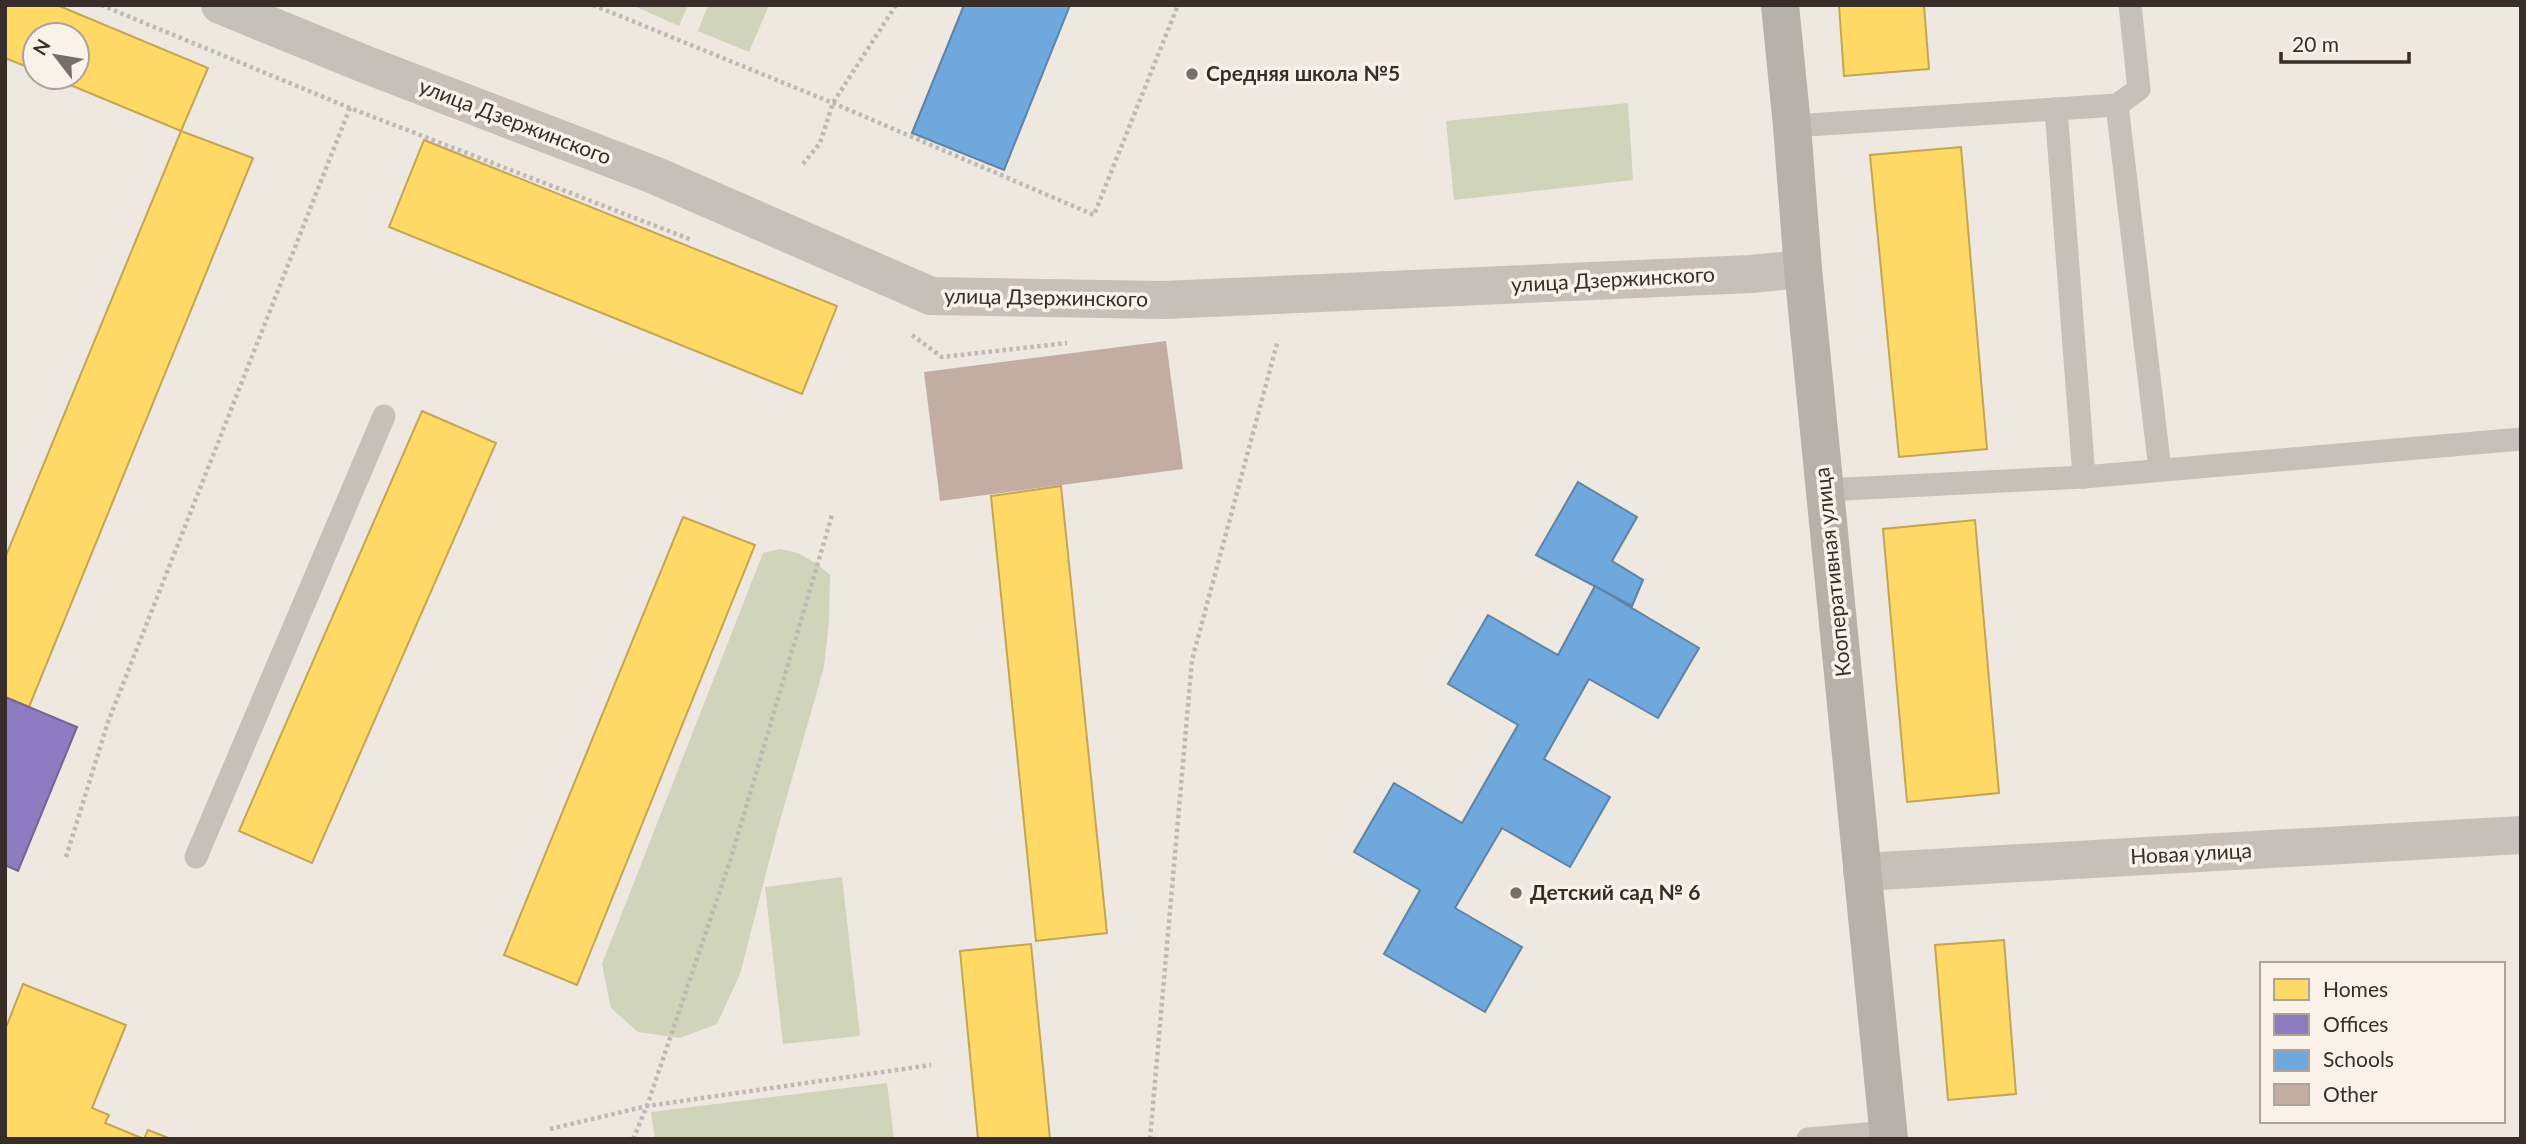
<svg xmlns="http://www.w3.org/2000/svg" width="2526" height="1144" viewBox="0 0 2526 1144" font-family="Lato,sans-serif">
  <style>
    .green { fill: #cfd4ba }
    .homes { fill: #ffd966; stroke: #c3a553; stroke-width: 2 }
    .offices { fill: #8e7cc3; stroke: #746494; stroke-width: 2 }
    .schools { fill: #6fa8dc; stroke: #5e83a6; stroke-width: 2 }
    .building { fill: #c3aca2 }
    .lines { fill: none; stroke-linecap: round; stroke-linejoin: round }
    .path { stroke: #c0b8b2; stroke-width: 4.5; stroke-dasharray: 3.5 3.5; stroke-linecap: butt }
    .lane { stroke: #c7c0ba; stroke-width: 23 }
    .street { stroke: #c7c0ba; stroke-width: 38 }
    .secondary { stroke: #b8b0aa; stroke-width: 38 }
    .poi-dot { fill: #786e69; stroke: #faf2e8; stroke-width: 2.5 }
    .labels { text-anchor: middle; stroke-width: 7; stroke-linejoin: round; paint-order: stroke }
    .poi-label { font-size: 21px; font-weight: bold; fill: #382d28; stroke: #faf2e8; text-anchor: start }
    .street-label { font-size: 21px; fill: #382d28; stroke: #faf2e8 }
  </style>
  <rect width="100%" height="100%" fill="#eee8e1"/>
  <g class="green">
    <path d="M632,5H688L679,26Z"/>
    <path d="M708,5H769L749,52L698,31Z"/>
    <path d="M1628,103L1633,180L1454,200L1446,121Z"/>
    <path d="M780,549C801,552 814,561 830,575L829,621L824,667L777,831L740,974L717,1024L680,1038L638,1032L611,1008L602,964L763,553Z"/>
    <path d="M842,877L860,1036L783,1044L765,887Z"/>
    <path d="M887,1083L894,1139H655L651,1112Z"/>
  </g>
  <g class="homes">
    <path d="M5,5H57L208,68L181,131L51,77H77V35H35V70L5,58Z"/>
    <path d="M1839,5H1924L1929,69L1844,76Z"/>
    <path d="M181,131L253,158L29,707L5,697V558Z"/>
    <path d="M424,140L837,306L802,394L389,227Z"/>
    <path d="M1961,147L1987,449L1899,457L1870,155Z"/>
    <path d="M422,411L496,443L312,863L239,831Z"/>
    <path d="M1061,486L1107,933L1036,941L991,496Z"/>
    <path d="M683,517L755,545L577,985L504,955Z"/>
    <path d="M1975,520L1999,793L1907,802L1883,529Z"/>
    <path d="M2004,940L2016,1094L1948,1100L1935,945Z"/>
    <path d="M1031,944L1050,1139H978L960,951Z"/>
    <path d="M23,984L126,1025L92,1108L109,1115L105,1123L144,1139H5V1025H7Z"/>
    <path d="M148,1130L171,1139H144Z"/>
  </g>
  <path class="offices" d="M5,697L77,727L18,871L5,865Z"/>
  <g class="schools">
    <path d="M964,5H1070L1004,170L912,133Z"/>
    <path d="M1578,482L1637,517L1612,561L1643,580L1632,606L1536,555Z"/>
    <path d="M1595,586L1699,648L1658,718L1589,679L1544,759L1610,797L1570,867L1502,828L1455,908L1522,947L1485,1012L1384,954L1420,890L1354,852L1394,783L1462,823L1518,725L1448,684L1488,615L1558,655Z"/>
  </g>
  <path class="building" d="M1166,341L1183,469L940,501L924,372Z"/>
  <g class="lines">
    <g class="path">
      <path d="M101,5L350,108L692,240"/>
      <path d="M593,5L833,103L1094,215L1178,5"/>
      <path d="M803,164L820,143L833,103L896,5"/>
      <path d="M912,335L942,357L1067,343"/>
      <path d="M66,857L108,722L351,105"/>
      <path d="M550,1129L647,1106L931,1065"/>
      <path d="M633,1139L647,1106L731,858L832,515"/>
      <path d="M1150,1139L1192,660L1278,340"/>
    </g>
    <g class="lane">
      <path d="M2117,105L2160,470"/>
      <path d="M2056,109L2117,105L2139,89L2130,5"/>
      <path d="M1792,126L2056,109L2084,477"/>
      <path d="M1825,490L2084,477L2521,439"/>
      <path d="M196,857L384,416"/>
      <path d="M1808,1139L1889,1132"/>
    </g>
    <g class="street">
      <path d="M220,5L367,65L654,175L931,296L1163,300L1751,274L1803,269"/>
      <path d="M1862,872L2521,835"/>
    </g>
    <path class="secondary" d="M1780,5L1792,126L1803,269L1889,1139"/>
  </g>
  <g class="poi-dot">
    <circle cx="1192" cy="74" r="7"/>
    <circle cx="1516" cy="893" r="7"/>
  </g>
  <g class="labels">
    <g class="poi-label">
      <text x="1206" y="81">Средняя школа №5</text>
      <text x="1530" y="900">Детский сад № 6</text>
    </g>
    <g class="street-label">
      <text transform="translate(515 122) rotate(21)" y="7">улица Дзержинского</text>
      <text transform="translate(1613 280) rotate(-3)" y="7">улица Дзержинского</text>
      <text transform="translate(1046 298) rotate(1)" y="7">улица Дзержинского</text>
      <text transform="translate(1833 572) rotate(-96)" y="7">Кооперативная улица</text>
      <text transform="translate(2191 854) rotate(-3)" y="7">Новая улица</text>
    </g>
  </g>
  <rect width="2526" height="1144" fill="none" stroke="#382d28" stroke-width="14"/>
  <rect x="2260" y="962" width="245" height="161" fill="#faf2e8" stroke="#aca39b" stroke-width="2"/>
  <rect x="2274" y="979" width="35" height="21" fill="#ffd966" stroke="#aca39b" stroke-width="2"/>
  <text x="2323" y="997" font-size="21" fill="#382d28">Homes</text>
  <rect x="2274" y="1014" width="35" height="21" fill="#8e7cc3" stroke="#aca39b" stroke-width="2"/>
  <text x="2323" y="1032" font-size="21" fill="#382d28">Offices</text>
  <rect x="2274" y="1050" width="35" height="21" fill="#6fa8dc" stroke="#aca39b" stroke-width="2"/>
  <text x="2323" y="1067" font-size="21" fill="#382d28">Schools</text>
  <rect x="2274" y="1084" width="35" height="21" fill="#c3aca2" stroke="#aca39b" stroke-width="2"/>
  <text x="2323" y="1102" font-size="21" fill="#382d28">Other</text>
  <g transform="translate(56 56) rotate(301)"><circle r="33" fill="#faf2e8" stroke="#aca39b" stroke-width="2"/>
  <path d="M0-5L12 26L0 18L-12 26Z" fill="#786e69"/>
  <text y="-10" font-size="19" font-weight="bold" text-anchor="middle" fill="#382d28">N</text>
  </g>
  <path d="M2281 52v10h128v-10" fill="none" stroke="#382d28" stroke-width="3.5"/>
  <text x="2292" y="52" font-size="21" fill="#382d28" stroke="#faf2e8" stroke-width="5" paint-order="stroke">20 m</text>
</svg>
